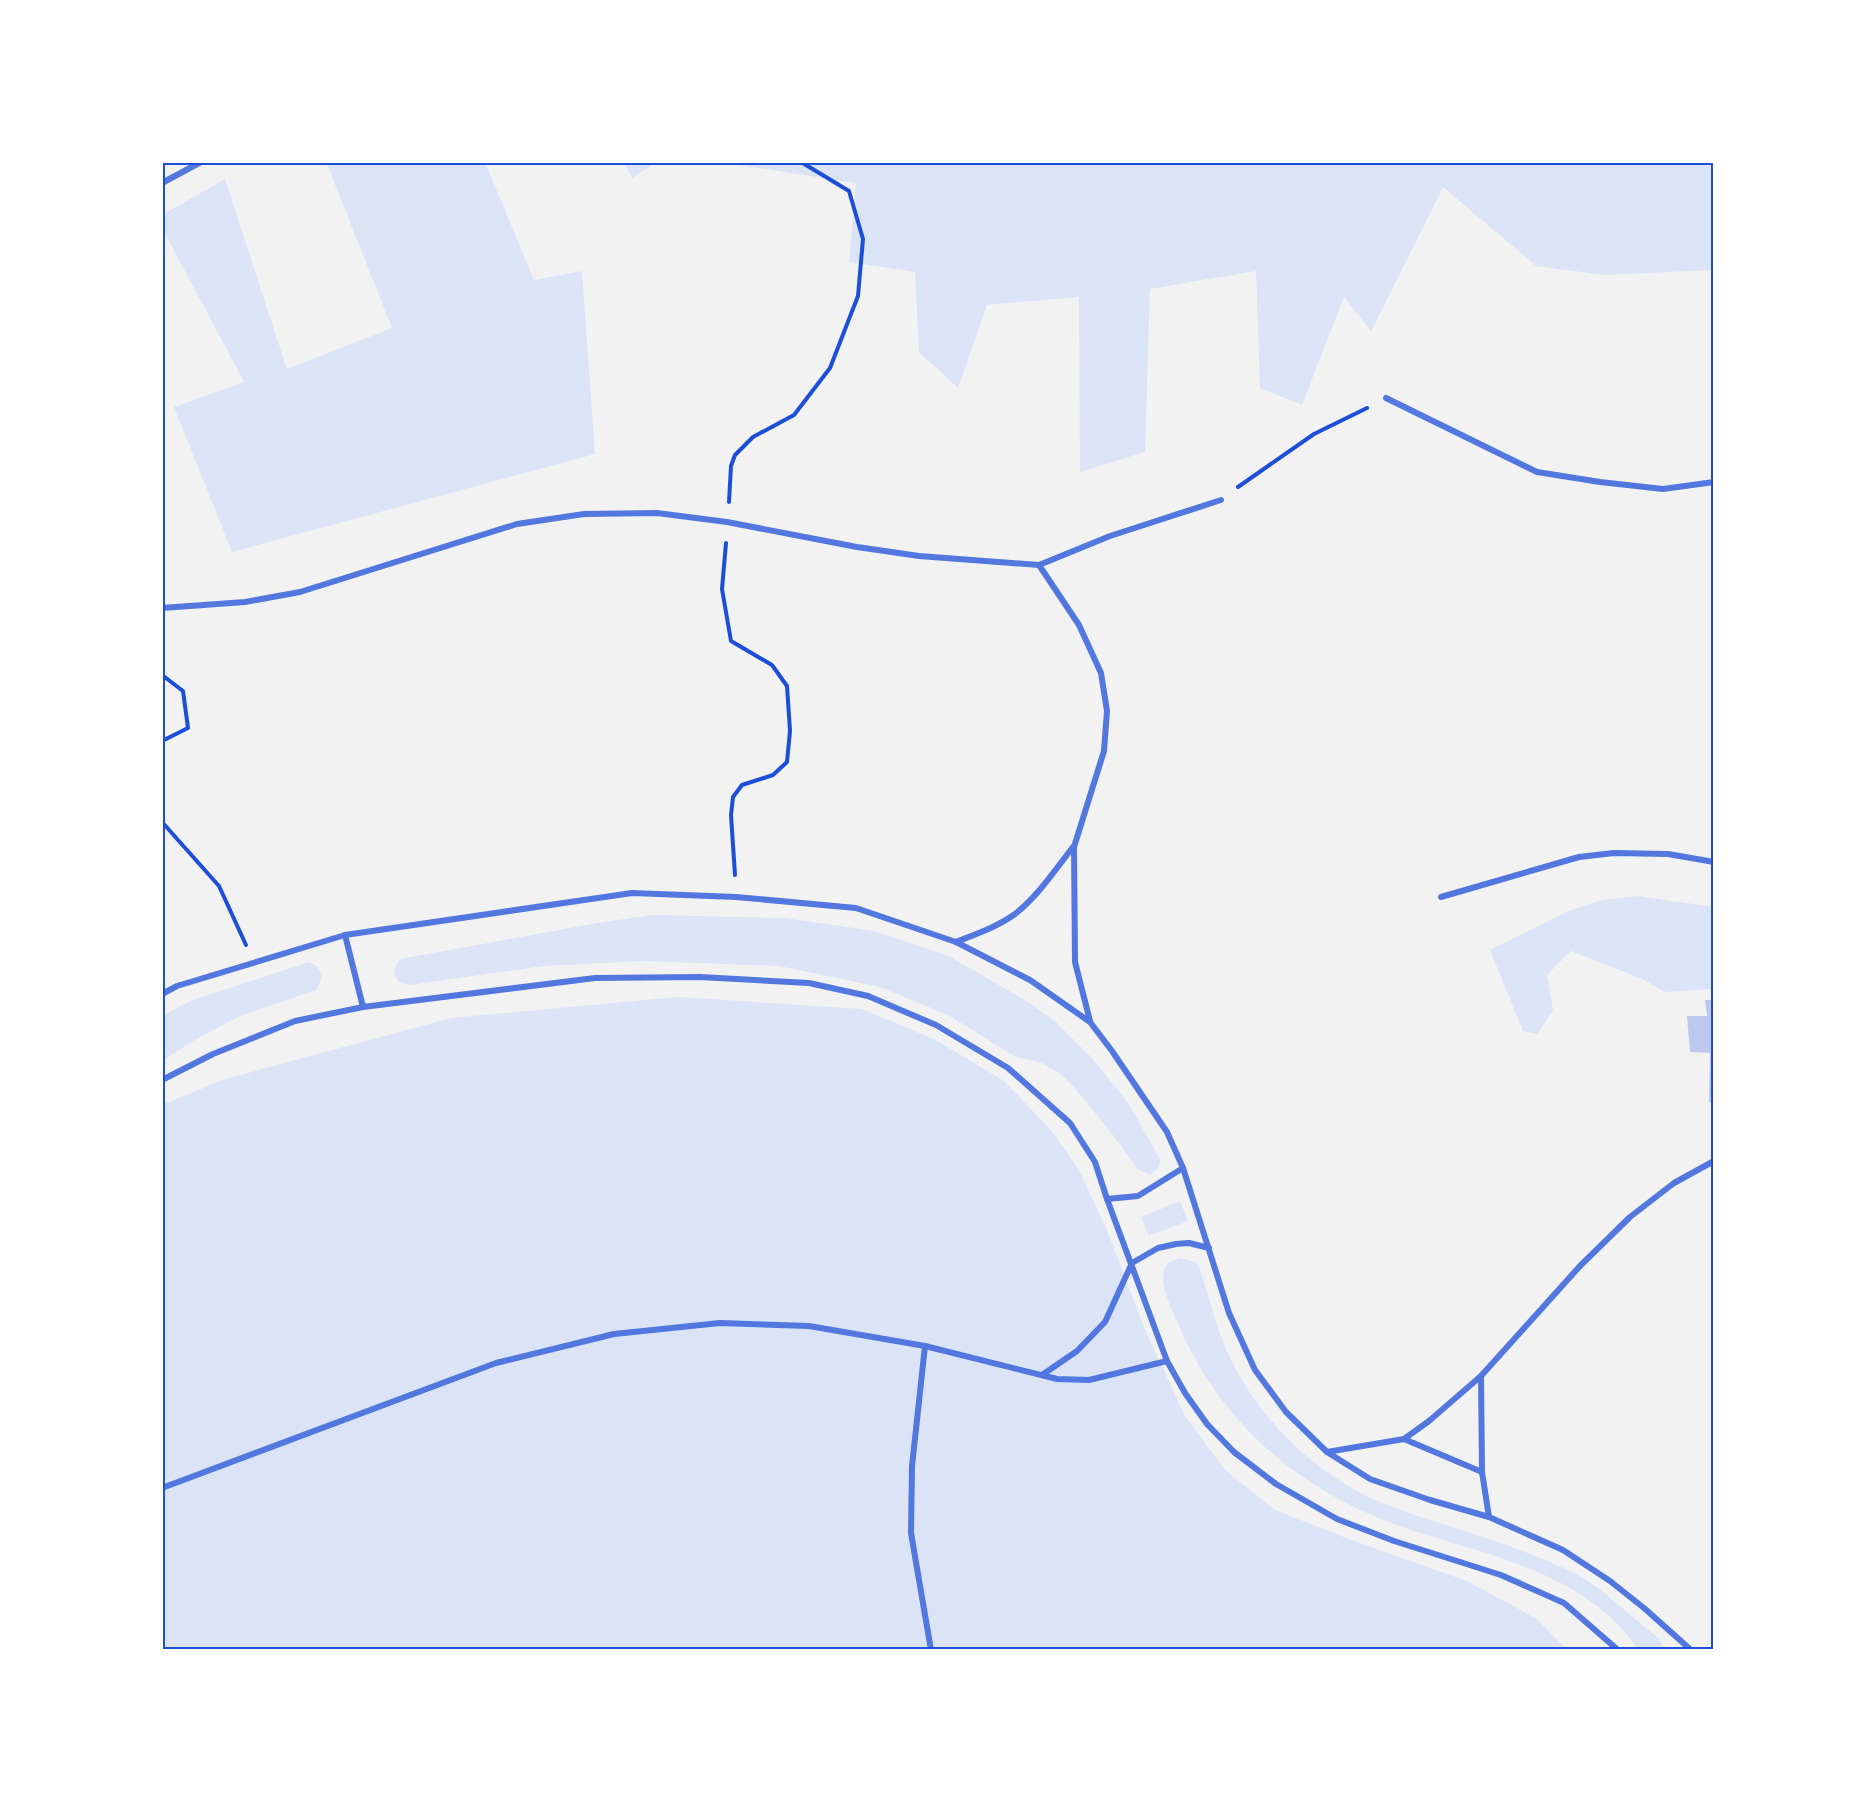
<svg xmlns="http://www.w3.org/2000/svg" width="1876" height="1812" viewBox="0 0 1876 1812" font-family="'Titillium Web',sans-serif">
  <style>
    .green { fill: #dbe4f7 }
    .building { fill: #bdc9ec }
    .lines { fill: none; stroke-linecap: round; stroke-linejoin: round }
    .path { stroke: #1d4ed8; stroke-width: 4 }
    .minor { stroke: #5277de; stroke-width: 6 }
    .neatline { fill: none; stroke: #1d4ed8; stroke-width: 2 }
  </style>
  <rect width="100%" height="100%" fill="#f2f2f2"/>
  <g class="green">
    <path d="M326,162H485L534,280L582,271L595,454L232,552L174,407L244,382L162,228V215L225,179L287,369L392,328Z"/>
    <path d="M623,162H656L632,178Z"/>
    <path d="M719,162H1714V270L1604,275L1536,266L1443,187L1371,331L1344,297L1302,405L1260,388L1256,271L1150,289L1145,452L1080,472L1079,297L987,305L958,388L919,352L915,272L849,262L856,183Z"/>
    <path d="M1638,896L1714,907V989L1665,992L1642,979L1571,951L1547,975L1553,1010L1537,1034L1523,1031L1490,950L1569,911L1602,900Z"/>
    <path d="M653,915L785,918L874,931L949,956L1028,1002L1057,1023L1093,1059L1129,1104L1160,1159L1159,1167L1150,1175L1138,1169L1109,1130L1073,1086L1058,1072L1042,1063L1016,1057L948,1015L880,987L779,966L643,961L544,966L410,985L401,983C392,976 392,968 400,959L603,922Z"/>
    <path d="M309,962C323,967 324,978 316,990L240,1016L198,1038L162,1061V1016L190,1001Z"/>
    <path d="M678,997L862,1009L936,1040L1004,1081L1051,1130L1078,1168L1107,1230L1143,1325L1185,1416L1225,1470L1275,1510L1354,1541L1467,1581L1537,1619L1567,1650H162V1105L225,1079L451,1018Z"/>
    <path d="M1180,1201L1188,1221L1149,1236L1141,1217Z"/>
    <path d="M1179,1258L1195,1262L1199,1267C1207,1290 1213,1314 1221,1337C1251,1415 1319,1482 1398,1509C1457,1530 1518,1545 1574,1573C1603,1588 1633,1619 1660,1639L1662,1645L1661,1650H1639C1581,1567 1482,1556 1394,1524C1298,1489 1221,1422 1180,1328C1172,1310 1147,1264 1179,1258Z"/>
  </g>
  <path class="building" d="M1705,1000H1714V1102H1709L1710,1053L1690,1052L1687,1016H1707Z"/>
  <g class="lines">
    <g class="path">
      <path d="M1238,487L1314,434L1367,408"/>
      <path d="M729,502L731,466L735,455L753,437L794,415L830,368L858,296L863,239L849,191L801,162"/>
      <path d="M726,543L722,589L731,641L772,665L787,686L790,731L787,762L773,775L742,785L733,797L731,815L735,875"/>
      <path d="M162,675L183,691L188,728L162,741"/>
      <path d="M162,822L219,886L246,945"/>
    </g>
    <g class="minor">
      <path d="M162,183L201,162"/>
      <path d="M1386,398L1537,472L1600,482L1663,489L1714,482"/>
      <path d="M1039,565L1079,625L1101,673L1107,711L1104,751L1074,847L1075,962L1090,1021"/>
      <path d="M162,608L245,602L300,592L517,524L584,514L657,513L727,522L857,547L919,556L1039,565L1110,536L1221,500"/>
      <path d="M1441,897L1579,857L1614,853L1668,854L1714,862"/>
      <path d="M345,935L363,1007"/>
      <path d="M956,942C976,934 997,927 1015,914C1038,896 1055,870 1073,847"/>
      <path d="M162,994L177,986L345,935L632,893L736,897L856,908L956,942L1030,980L1090,1022L1112,1051L1167,1132L1183,1168L1229,1313L1255,1370L1286,1412L1327,1452L1370,1479L1430,1500L1489,1517L1563,1550L1610,1581L1644,1608L1691,1650"/>
      <path d="M162,1080L213,1054L295,1021L363,1007L595,978L700,977L809,983L868,996L936,1025L1008,1068L1070,1123L1095,1162L1107,1199L1167,1361L1185,1393L1207,1424L1234,1452L1276,1484L1337,1519L1394,1541L1501,1575L1564,1603L1618,1650"/>
      <path d="M1107,1199L1138,1196L1183,1168"/>
      <path d="M925,1346L912,1466L911,1533L931,1650"/>
      <path d="M1042,1375L1077,1351L1105,1322L1132,1263L1158,1248L1176,1244L1189,1243L1209,1248"/>
      <path d="M1481,1376L1482,1472L1489,1517"/>
      <path d="M1404,1439L1482,1472"/>
      <path d="M1327,1452L1404,1439L1429,1421L1481,1376L1580,1266L1630,1217L1674,1183L1714,1161"/>
      <path d="M162,1488L496,1363L614,1334L720,1323L809,1326L925,1346L1057,1379L1089,1380L1167,1361"/>
    </g>
  </g>
  <rect width="1876" height="1812" fill="none" stroke="#ffffff" stroke-width="327"/>
  <rect x="164" y="164" width="1548" height="1484" class="neatline"/>
</svg>
